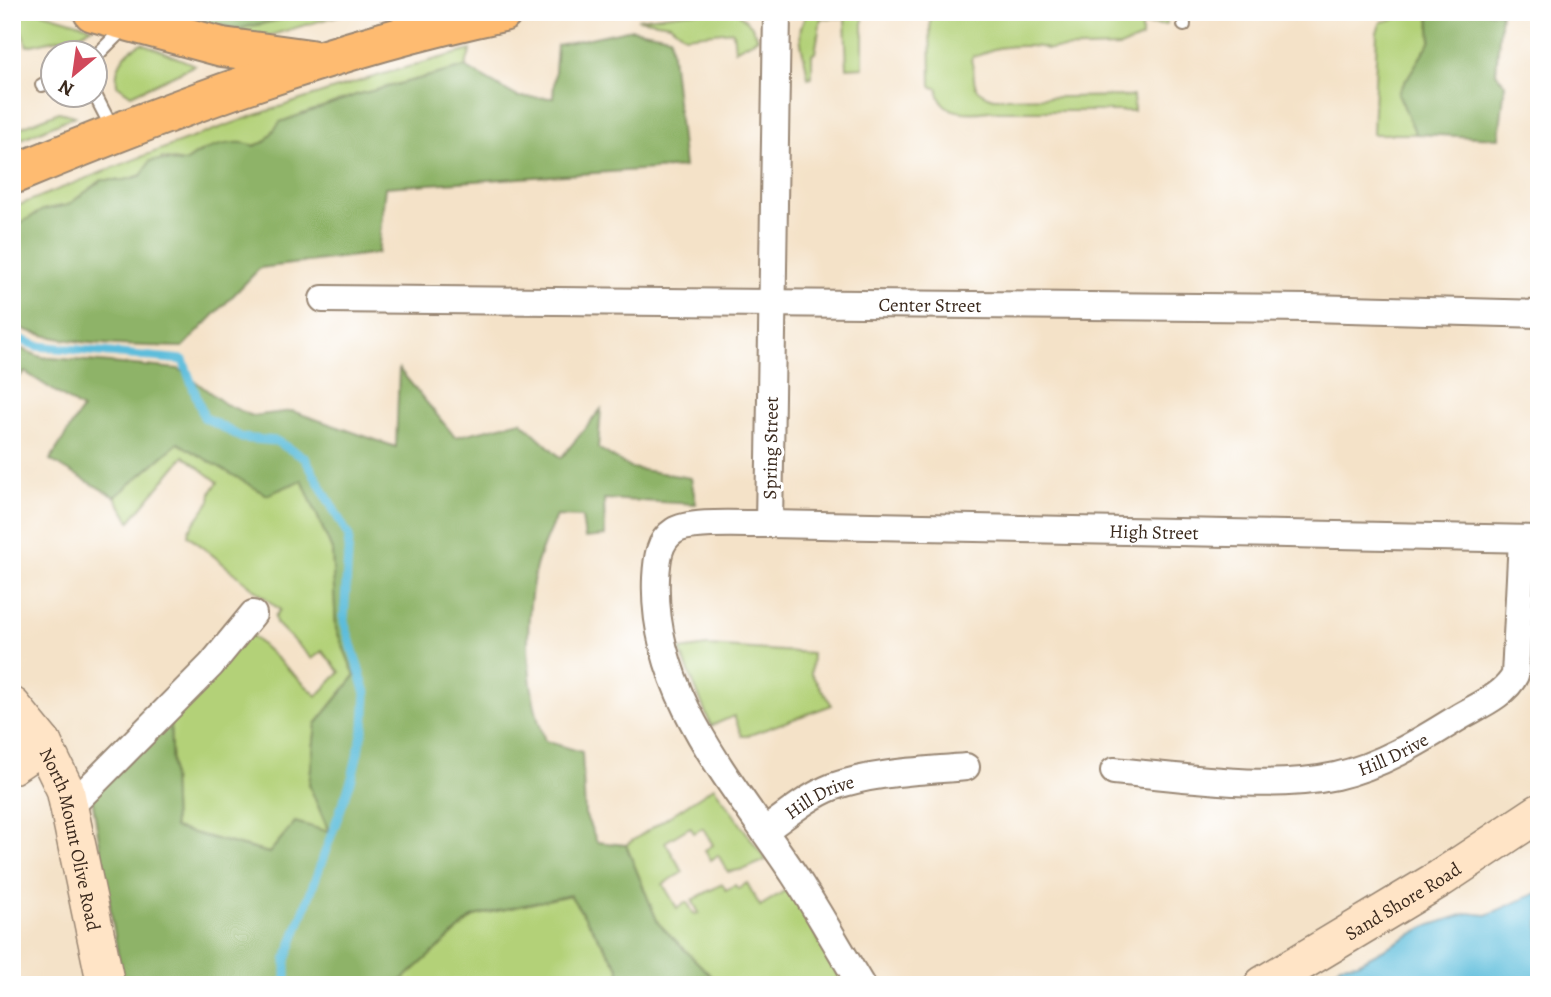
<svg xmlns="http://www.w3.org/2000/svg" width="1551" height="997" viewBox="0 0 1551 997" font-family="Alegreya,serif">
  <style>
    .green { fill: #b3d178; stroke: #777e4b; stroke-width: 2 }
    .forest { fill: #8eb368; stroke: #646e43; stroke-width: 2 }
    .water { fill: #5dbddb; stroke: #4c747c; stroke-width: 2 }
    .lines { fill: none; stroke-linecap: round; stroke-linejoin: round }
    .stream { stroke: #5dbddb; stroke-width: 9 }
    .lane-casing { stroke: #988673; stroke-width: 16 }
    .street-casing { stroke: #988673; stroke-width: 30 }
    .secondary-casing { stroke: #988673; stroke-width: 40 }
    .primary-casing { stroke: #988673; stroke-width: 42 }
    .lane { stroke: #fff; stroke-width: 12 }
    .street { stroke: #fff; stroke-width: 26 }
    .secondary { stroke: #ffe4c6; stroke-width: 37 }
    .primary { stroke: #febb71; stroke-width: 38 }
    .labels { text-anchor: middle; stroke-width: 6; stroke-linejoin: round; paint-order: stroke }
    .street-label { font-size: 19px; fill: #3b2a1e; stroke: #fff }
  </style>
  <rect width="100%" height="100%" fill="#fff"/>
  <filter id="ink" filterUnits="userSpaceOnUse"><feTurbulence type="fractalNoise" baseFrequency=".0143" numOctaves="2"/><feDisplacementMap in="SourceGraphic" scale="14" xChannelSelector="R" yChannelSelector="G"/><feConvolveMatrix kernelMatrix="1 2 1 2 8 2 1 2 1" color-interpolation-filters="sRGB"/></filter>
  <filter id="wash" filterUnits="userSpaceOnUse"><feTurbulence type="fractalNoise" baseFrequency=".00686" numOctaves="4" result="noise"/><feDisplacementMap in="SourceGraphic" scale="28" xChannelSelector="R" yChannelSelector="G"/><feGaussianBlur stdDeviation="1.57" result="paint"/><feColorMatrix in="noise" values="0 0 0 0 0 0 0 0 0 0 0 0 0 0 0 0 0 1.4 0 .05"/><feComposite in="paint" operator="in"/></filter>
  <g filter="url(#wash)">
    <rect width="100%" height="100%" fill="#f4e2c8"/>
    <g class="green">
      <path d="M12,12H41L92,27L81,34L27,46L19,24L12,27Z"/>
      <path d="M156,12L238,29L315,12H350L261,38Z"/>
      <path d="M694,12H737L751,25L758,38L735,50L733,31L685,36L670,24L637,19Z"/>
      <path d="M809,12H863V67L847,68L845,18H821L815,53L812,54V77L808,78C806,54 791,32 809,12Z"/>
      <path d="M930,12H1167V22L1165,25H1142V38L1120,47L1047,49C1037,44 1006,46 994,49C985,51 984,56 973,56L971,60C978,80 966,90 994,98L1133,96L1134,111H989C969,114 939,115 938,89L931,86Z"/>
      <path d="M1401,12H1429L1431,40L1398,93L1416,134H1373L1377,32L1381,22L1398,18Z"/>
      <path d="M142,43L195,65L131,95L117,85C114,66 125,51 142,43Z"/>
      <path d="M471,50L465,67L356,95L280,122L265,142L253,146L200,152L185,162L162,158L141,175L125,180H102L68,205L43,210L12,228V208C162,147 313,90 471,50Z"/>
      <path d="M59,112L75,116L12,143V131Z"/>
      <path d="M178,443L267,494L302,480L332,550L336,629L355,676L316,724L309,785L330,832L269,853L174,828L170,720L248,632L317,696L340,672L322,651L312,659L276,623L275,616L280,610L188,535L189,530L210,501L211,492L218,482L184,456L130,521L115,497Z"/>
      <path d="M707,646L812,653L811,674L832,705L747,736H742L734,716L711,726L680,650Z"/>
      <path d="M714,787L766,860L745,869L728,872L718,855L711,860L705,850L713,845L703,828L694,833L690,827L665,842L683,872L663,884L677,908L687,902L694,914L699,913L692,900L722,884L726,890L735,885L738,889L747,883L760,906L786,890L798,904L844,985H720L658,923L626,845Z"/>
      <path d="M570,895L619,968V985H402L400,982L474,916Z"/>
    </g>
    <g class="forest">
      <path d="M156,12H315L238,29Z"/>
      <path d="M1429,12H1501L1496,73L1505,84L1499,138L1416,134L1398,93L1431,40Z"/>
      <path d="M632,29L670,36L684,167L385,187L378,253L260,268L183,347C126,345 66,347 12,325V228L43,210L68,205L102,180H125L141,176L150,161C163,158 173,163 184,162C189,161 194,155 199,153C213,146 240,138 254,146L265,142L280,122L356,95L465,67L518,97L553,98L557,45Z"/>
      <path d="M12,345L41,357L179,369L225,404L252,416L292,411L396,447L399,369L455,437L521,421L561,458L601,409L598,448L631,468L691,478L696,504L604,499L605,536L585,538L582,517L556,516C548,535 537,556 534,576C524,630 526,690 545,741L582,752L585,814L597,842L626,845L658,923L720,985H619V968L570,895L474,916L401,981L402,985H123L92,797L170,720L174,828L269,853L295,822L329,832L309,785L316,724L355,676L336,629L332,550L302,480L267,495L178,443L115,497L50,460L82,409L25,372L12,383Z"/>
    </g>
    <path class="water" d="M1539,892V985H1316L1330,977L1340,965L1358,963L1425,927L1468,913L1487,915Z"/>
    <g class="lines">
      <path class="stream" d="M12,336L37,346L183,360L204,417L242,438L276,441L305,458L349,537L344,621L366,693L364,726L352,778L286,960V985"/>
    </g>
  </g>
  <g filter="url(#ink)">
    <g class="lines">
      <defs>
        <g id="lane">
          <path d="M1183,12L1184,25"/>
          <path d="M94,58L117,35L121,23"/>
          <path d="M42,85L52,81"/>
          <path d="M94,93L113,130"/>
        </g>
        <g id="street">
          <path d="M777,12L769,524C748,525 690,520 674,531C658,541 657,561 656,578C651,695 735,785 795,876C818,911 839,949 861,985"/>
          <path id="s1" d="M323,299L1309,308L1539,314"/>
          <path id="s2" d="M769,524L1539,539"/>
          <path id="s3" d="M1114,771C1183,777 1268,791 1336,776C1380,766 1419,742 1456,719C1475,707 1505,696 1515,675L1522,539"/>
          <path d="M70,807L211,665L253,614"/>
          <path id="s4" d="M764,831C786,816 807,797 832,787C874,772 922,771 966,767"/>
        </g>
        <g id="secondary">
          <path id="s5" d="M12,706L43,744L65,789L106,985"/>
          <path d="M12,765L43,744"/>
          <path id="s6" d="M1263,985L1441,878L1539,813"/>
        </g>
        <g id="primary">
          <path d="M93,12L222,47L310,59"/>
          <path d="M12,175C172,109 333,48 503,12"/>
        </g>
      </defs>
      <use href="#lane" class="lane-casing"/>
      <use href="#street" class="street-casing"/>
      <use href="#secondary" class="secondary-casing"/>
      <use href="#primary" class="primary-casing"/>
      <use href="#lane" class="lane"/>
      <use href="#street" class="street"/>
      <use href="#secondary" class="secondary"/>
      <use href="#primary" class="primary"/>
    </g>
  </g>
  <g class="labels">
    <g class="street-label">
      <text dy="7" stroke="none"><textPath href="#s1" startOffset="607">Center Street</textPath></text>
      <text transform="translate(770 448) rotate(-89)" y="7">Spring Street</text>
      <text dy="7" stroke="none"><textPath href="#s2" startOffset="385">High Street</textPath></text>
      <text dy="7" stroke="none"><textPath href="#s3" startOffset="284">Hill Drive</textPath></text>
      <text dy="7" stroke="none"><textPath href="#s4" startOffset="66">Hill Drive</textPath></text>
      <text dy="7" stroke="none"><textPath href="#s5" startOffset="149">North Mount Olive Road</textPath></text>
      <text dy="7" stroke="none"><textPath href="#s6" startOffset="163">Sand Shore Road</textPath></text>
    </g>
  </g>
  <rect width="1551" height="997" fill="none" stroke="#fff" stroke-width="42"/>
  <g transform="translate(74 74) rotate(209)"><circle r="33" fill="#ffffff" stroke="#b1aaa5" stroke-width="2"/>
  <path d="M0-5L12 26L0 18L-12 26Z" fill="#d1495b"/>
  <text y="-10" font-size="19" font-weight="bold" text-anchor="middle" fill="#3b2a1e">N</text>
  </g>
</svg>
